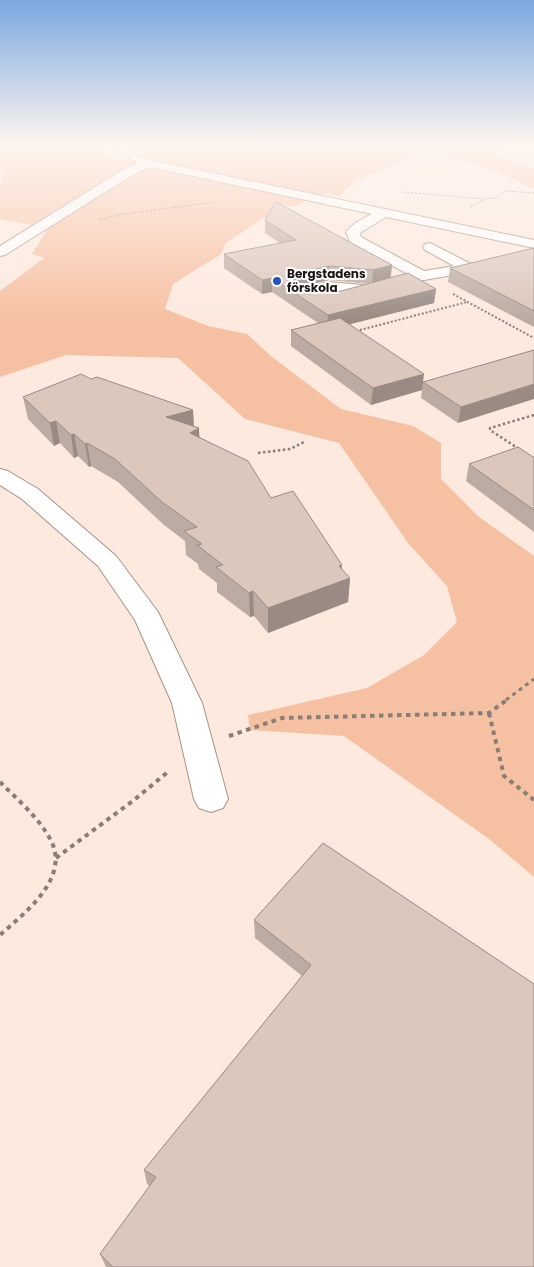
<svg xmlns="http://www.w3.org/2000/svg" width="534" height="1267" viewBox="0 0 534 1267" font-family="Poppins,sans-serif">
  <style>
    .green { fill: #f6c0a2 }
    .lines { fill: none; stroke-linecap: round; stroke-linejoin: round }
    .minor-casing { stroke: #a69389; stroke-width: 2 }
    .path-far4 { stroke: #8a7d75; stroke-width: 1; stroke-dasharray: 2 2; stroke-linecap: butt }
    .path-far3 { stroke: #8a7d75; stroke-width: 2; stroke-dasharray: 2 2; stroke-linecap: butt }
    .path-far2 { stroke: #8a7d75; stroke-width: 2.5; stroke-dasharray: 2.5 2.5; stroke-linecap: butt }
    .path-far1 { stroke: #8a7d75; stroke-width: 3; stroke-dasharray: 4 4; stroke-linecap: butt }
    .path { stroke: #8a7d75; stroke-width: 4; stroke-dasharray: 4.5 4.5; stroke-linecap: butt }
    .minor { fill: #fff; fill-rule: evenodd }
    .wall { fill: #bcaba2; fill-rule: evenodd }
    .shaded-wall { fill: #998b84 }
    .building { fill: #dbc7bc; stroke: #998b84 }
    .poi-dot { fill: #2652c1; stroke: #fff; stroke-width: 2 }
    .labels { text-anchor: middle; stroke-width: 4; stroke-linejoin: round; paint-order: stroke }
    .far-poi-label { font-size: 12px; font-weight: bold; fill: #1c1511; stroke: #fff; text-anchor: start }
  </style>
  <rect width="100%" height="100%" fill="#fde9de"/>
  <path class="green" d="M0,143H86L116,160L149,153L129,143H534V147L500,145L495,156L534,168V189L494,170L434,153L406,159L355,181L340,196L325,193L292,207L283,205L226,243L221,254L173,284L165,309L208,326L247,334L272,357L341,409L413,426L441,443V479L479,517L534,556V877L489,839L344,736L250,730L248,715L367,688L424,655L457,622L447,586L408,543L339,443L245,419L178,358L66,355L0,377V291L44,258L32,254L63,205L32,225L0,219V185L4,171L0,169Z"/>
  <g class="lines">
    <defs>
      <g id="minor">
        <path d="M106,143H119L141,157L159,162L534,240V248L386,217L360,233L361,237L424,271L454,266L425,250L423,247L425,244L430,243L471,264L474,269L471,272L424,280L370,295L329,292L306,297L329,299L331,302L329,305C315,309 304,307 290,302L288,297L292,291L329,282L374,286L409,275L350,242L346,232C353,223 362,219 372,214L150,167L129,177L5,255L0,256V246L121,171L138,163Z"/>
        <path d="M0,469L8,471L38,489L116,556L158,612L202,703L228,799L223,808L211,812L199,808L194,799L172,703L135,620L98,566L22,499L0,485Z"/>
      </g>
    </defs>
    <use href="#minor" class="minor-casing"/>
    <g class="path-far4">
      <path d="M71,143L89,149"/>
      <path d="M196,152L208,143"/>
      <path d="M403,192L485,199L496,198L505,191L534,193"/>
      <path d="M470,207L484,199"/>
      <path d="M99,220L123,214L216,202"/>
    </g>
    <g class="path-far3">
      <path d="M453,294L534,338"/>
      <path d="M356,331L467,302"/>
    </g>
    <g class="path-far2">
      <path d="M519,449L490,430V428L534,415"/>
      <path d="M258,453L290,449L304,442"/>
    </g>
    <path class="path-far1" d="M506,700L534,679"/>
    <g class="path">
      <path d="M489,713L504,776L534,800"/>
      <path d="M229,736L282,718L489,713L508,699"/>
      <path d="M0,782C17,799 37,816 49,837C73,876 26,912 0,935"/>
      <path d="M56,858L134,800L169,771"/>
    </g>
    <use href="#minor" class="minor"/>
  </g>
  <g class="wall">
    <path d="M265,220L392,265L391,278L436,289L434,303L349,324L423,382L534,350L458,423L421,398L422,390L371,405L291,346V330L318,323L272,292L262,294L224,268V254L280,243L265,233ZM329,280L369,284L341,291L309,294L291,290Z"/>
    <path d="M534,248V327L448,282L450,268Z"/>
    <path d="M91,379L193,410L194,427L200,437L271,498L350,578L348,602L268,633L254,616L250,617L217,592V583L199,569L198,564L186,555L185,541L164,525L118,482L91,466L89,467L78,456L74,458L60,443L54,446L28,419L23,397Z"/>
    <path d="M533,457H534V532L466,481L469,464Z"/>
    <path d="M323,843L534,1267H106L100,1254L150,1186L147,1184L144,1170L302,976L255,938L254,920Z"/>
  </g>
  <g class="shaded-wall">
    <path d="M392,265L390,279L372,284L373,270Z"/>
    <path d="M329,266V280L292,289L291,290L287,288V282L292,275Z"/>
    <path d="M272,278V292L262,294V280Z"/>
    <path d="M436,289L434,303L327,330L328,315Z"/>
    <path d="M424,374L422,390L371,405L373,388Z"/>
    <path d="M534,384V399L458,423L461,407Z"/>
    <path d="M193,410L194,431L199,428L200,451L166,417Z"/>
    <path d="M56,421L60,443L54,446L50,423Z"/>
    <path d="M74,434L78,456L74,458L71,435Z"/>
    <path d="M87,443L91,466L89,467L85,444Z"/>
    <path d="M342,565L341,581L350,578L348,602L268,633V608L339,566Z"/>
    <path d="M253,591L254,616L250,617L249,593Z"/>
  </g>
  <g class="building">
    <path d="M276,202L392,265L373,270L329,266L292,275L287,282L290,289L309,294L341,291L408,273L436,289L328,315L272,278L262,280L224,254L296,240L265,220Z"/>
    <path d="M534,248V311L450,268Z"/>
    <path d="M340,318L424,374L373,388L291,330Z"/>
    <path d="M534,350V384L461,407L423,382Z"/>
    <path d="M81,374L91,379L97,377L193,410L166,417L199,428L190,433L248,461L271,498L293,491L342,565L339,566L350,578L268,608L253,591L249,593L216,567L223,565L197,545L202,544L184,531L197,527L162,502L115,459L87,443L85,444L74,434L71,435L56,421L50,423L23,397Z"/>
    <path d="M518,447L533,457H534V510L469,464Z"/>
    <path d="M323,843L534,984V1267H113L100,1254L156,1177L144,1170L311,965L254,920Z"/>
  </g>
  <linearGradient id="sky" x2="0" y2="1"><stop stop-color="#7ba8e0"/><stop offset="0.45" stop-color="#fef5f0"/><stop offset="1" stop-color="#fef5f0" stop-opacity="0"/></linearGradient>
  <rect width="534" height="321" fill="url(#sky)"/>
  <circle class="poi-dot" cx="277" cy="281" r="5"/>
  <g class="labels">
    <g class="far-poi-label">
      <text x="287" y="278">Bergstadens<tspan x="287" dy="14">förskola</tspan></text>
    </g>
  </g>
</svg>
